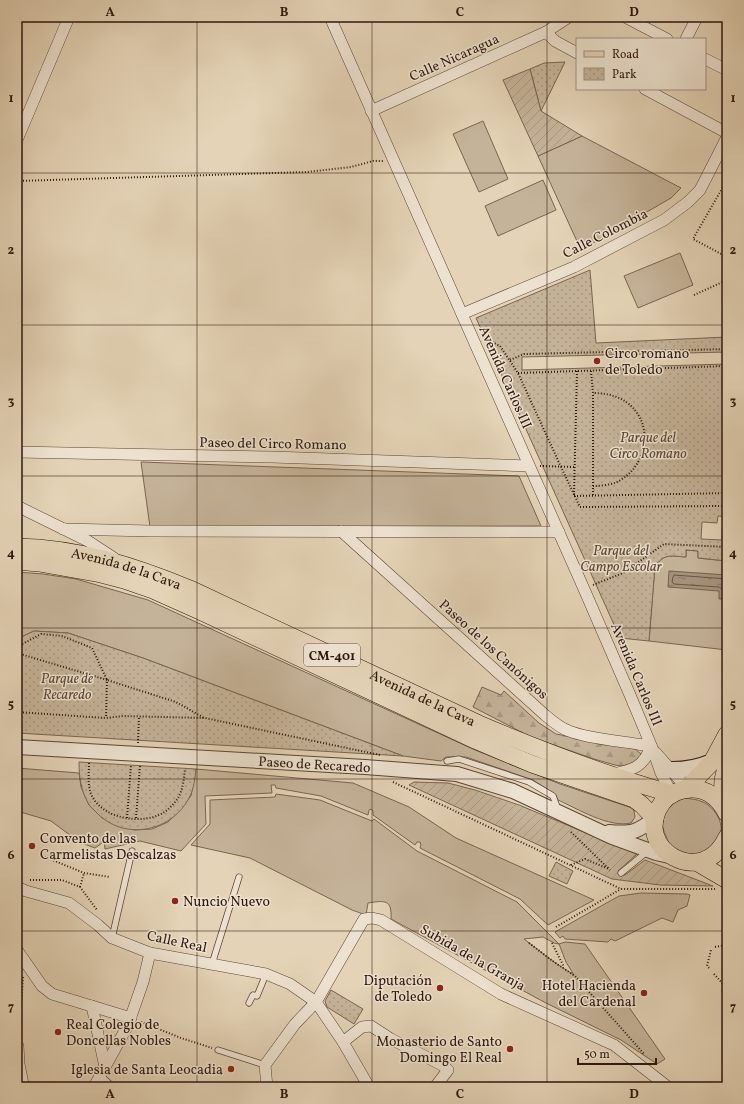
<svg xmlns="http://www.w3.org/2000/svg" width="744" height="1104" viewBox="0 0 744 1104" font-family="Vollkorn,serif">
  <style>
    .grass { fill: #c5b399; stroke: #7a6452; fill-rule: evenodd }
    .forest { fill: url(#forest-firs); stroke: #7a6452 }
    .park { fill: url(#park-dots); stroke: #7a6452 }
    .garden { fill: url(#garden-furrows); stroke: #7a6452 }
    .water { fill: url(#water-ripples); stroke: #76614f }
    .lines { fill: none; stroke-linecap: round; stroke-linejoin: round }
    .shore { stroke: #6a5444; stroke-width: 1 }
    .service-casing { stroke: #5c4536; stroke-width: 7 }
    .minor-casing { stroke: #5c4536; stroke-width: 12 }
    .tertiary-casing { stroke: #5c4536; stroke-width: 16 }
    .secondary-casing { stroke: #2f160c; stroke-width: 18 }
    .primary-casing { stroke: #2f160c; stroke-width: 18 }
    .path { stroke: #2f160c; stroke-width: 2; stroke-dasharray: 1 2; stroke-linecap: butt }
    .service { stroke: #ede2d0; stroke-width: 5.5 }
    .minor { stroke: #ede2d0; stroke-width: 11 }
    .tertiary { stroke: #ede2d0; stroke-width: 14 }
    .secondary { stroke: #ede2d0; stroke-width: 16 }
    .primary { stroke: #e4d3b6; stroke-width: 17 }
    .grid { fill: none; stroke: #2f160c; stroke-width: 1; stroke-opacity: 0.55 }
    .poi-dot { fill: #8f2418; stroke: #ede2d0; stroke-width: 1.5 }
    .labels { text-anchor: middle; stroke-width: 3; stroke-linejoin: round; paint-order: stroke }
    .shield { fill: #ede2d0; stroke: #685347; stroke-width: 1 }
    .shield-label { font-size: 13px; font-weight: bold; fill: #2f160c }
    .street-label { font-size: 14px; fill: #2f160c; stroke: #ede2d0 }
    .poi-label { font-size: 14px; fill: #2f160c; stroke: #ede2d0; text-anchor: start }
    .park-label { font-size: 14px; font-style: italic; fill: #5c4536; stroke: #ede2d0 }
    .neatline { fill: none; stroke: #2f160c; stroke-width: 1.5 }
    .grid-label { font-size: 13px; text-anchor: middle; font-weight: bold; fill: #2f160c }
  </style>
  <defs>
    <pattern id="forest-firs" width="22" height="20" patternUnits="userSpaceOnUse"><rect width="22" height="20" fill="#c5b399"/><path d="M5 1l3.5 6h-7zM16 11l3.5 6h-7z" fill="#aa9983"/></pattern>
    <pattern id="park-dots" width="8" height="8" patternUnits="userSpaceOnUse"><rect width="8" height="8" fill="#c5b399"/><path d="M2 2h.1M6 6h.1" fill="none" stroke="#aa9983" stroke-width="1.8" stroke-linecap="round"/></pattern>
    <pattern id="garden-furrows" width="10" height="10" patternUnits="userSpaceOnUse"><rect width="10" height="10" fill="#c5b399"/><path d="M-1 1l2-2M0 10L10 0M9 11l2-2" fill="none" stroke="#aa9983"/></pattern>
    <pattern id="water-ripples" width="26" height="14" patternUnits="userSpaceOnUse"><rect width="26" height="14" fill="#a6937c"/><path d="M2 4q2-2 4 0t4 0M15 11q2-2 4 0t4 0" fill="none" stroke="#887764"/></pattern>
  </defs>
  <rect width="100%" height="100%" fill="#e4d3b6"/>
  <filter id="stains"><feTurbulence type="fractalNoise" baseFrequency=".005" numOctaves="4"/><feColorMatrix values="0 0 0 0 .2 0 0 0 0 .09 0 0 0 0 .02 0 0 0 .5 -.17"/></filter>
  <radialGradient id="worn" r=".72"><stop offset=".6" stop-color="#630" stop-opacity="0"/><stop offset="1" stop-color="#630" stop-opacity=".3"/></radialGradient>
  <g class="grass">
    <path d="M483,121L508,179L479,192L453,134Z"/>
    <path d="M582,136L681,188L671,198L581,250L538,156Z"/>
    <path d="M543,180L556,210L498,236L485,206Z"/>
    <path d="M680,253L693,285L638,308L624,276Z"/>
    <path d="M141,462L519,476L541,526L150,527Z"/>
    <path d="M686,550L698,551V558L727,561V650L649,641L655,566C665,553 671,556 686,557Z"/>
    <path d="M17,572L43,574L76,579L148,600L475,750L560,784L632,808L634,811L635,817L631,823C609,828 578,809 558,800L555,794L533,780L466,757H446L441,761L403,756L143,658L68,633L34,631L17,639Z"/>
    <path d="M17,768L79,773L81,787L89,805L102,818L134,830L152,829L168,822L191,796L196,769L353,783L409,807L456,838L594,900L548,925L520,899L420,848L421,845L420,842H417L415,845L373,815V811L371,809L369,810L368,815L321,796L276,788L275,785H271L272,793L205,796L206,824L181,851L140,841L105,849L104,840H102V843L95,848L74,840V838L51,821L17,811Z"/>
    <path d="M276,794L320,800L372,821L374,819L417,851L517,902L559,944L565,942L585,944L665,1059L657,1064L621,1040L544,1002L391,919C392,900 386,900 368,903L366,915L352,910L250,858L191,845L210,824V800L275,797ZM543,937L554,943L559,944L566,962L574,975L554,962L524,939Z"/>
    <path d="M684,798C690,799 697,799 703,802C714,807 723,821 721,833C720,840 712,847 708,852C697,854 685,856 675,849C670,846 668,841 666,836C656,816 665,805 684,798Z"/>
    <path d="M641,893L687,894L690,895L687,906L678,910L673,922L662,918L615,941L611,939L608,942L565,939L563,936L560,938L555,932L619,896Z"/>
  </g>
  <path class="forest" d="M482,687L501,695L504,691L539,723L556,734L635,749L641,754L640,760L626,767L615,765L594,759L531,737L473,707Z"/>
  <g class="park">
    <path d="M565,62L541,111L530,69L544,63Z"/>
    <path d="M590,270L596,343L727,337V352L522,357V370L727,364V517L718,516L717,523L702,522L701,539L722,540V528L727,529V561L698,558V551L686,550V557C671,556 665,553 655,566L649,641L620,638L476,318Z"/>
    <path d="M34,631L68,633L143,658L403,756L17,733V639Z"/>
    <path d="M79,762L196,769C195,778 194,788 190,796C173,832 124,842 96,812C94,810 90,807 88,803C81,790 79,777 79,762Z"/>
    <path d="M556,862L573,871L567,884L549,876Z"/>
    <path d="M331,990L363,1009L354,1024L327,1007L325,1001Z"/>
  </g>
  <g class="garden">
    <path d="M530,69L541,111L582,136L538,156L503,80Z"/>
    <path d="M414,782L448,783L475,790L519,805L637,854L618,871L625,875L645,860L713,886L660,885L612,879L409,785Z"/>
  </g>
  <path class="water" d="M669,571L727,575L726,599H719V591L668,587Z"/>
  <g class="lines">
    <path class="shore" d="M727,579L674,575L673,577L672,582L674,584L719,587L722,589L724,594L727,595"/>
    <defs>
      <g id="service">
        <path d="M447,761L459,759L529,782L553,796L558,810"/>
        <path d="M621,873L643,855L648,853"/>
        <path d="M17,921L18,920"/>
        <path d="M112,938L132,851"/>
        <path d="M212,964L239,877"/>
        <path d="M725,991L727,1001"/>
        <path d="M249,1003L253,995L257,996L266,974"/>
        <path d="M218,1050L265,1065"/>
        <path d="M100,1075L113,1087"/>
      </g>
      <g id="minor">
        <path d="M330,17L584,589L630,695L653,750L661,773L672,794"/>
        <path d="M625,17L667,39"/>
        <path d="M546,32L555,41L577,53"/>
        <path d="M686,39L697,17"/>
        <path d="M705,59L727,70"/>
        <path d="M645,89L727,133"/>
        <path d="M371,111L546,32L569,17"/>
        <path d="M17,140L69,17"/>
        <path d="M462,314L574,267L664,220L688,202L700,190L727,137"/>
        <path d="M17,452L272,457L529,466"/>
        <path d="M17,506L88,541L114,558"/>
        <path d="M63,529L151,531L559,532"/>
        <path d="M341,531L545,715C552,721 560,728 569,731C589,739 621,741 643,745L649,742"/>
        <path d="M656,753L679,779L686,789"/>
        <path d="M613,774C633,770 644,767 651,746"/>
        <path d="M17,887L26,891L69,903L98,925L112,938L150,953L266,974L290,984L316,1002L343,1042L369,1087"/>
        <path d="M17,950L42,986L52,994L131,1018"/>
        <path d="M92,1006L105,1067"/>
        <path d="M343,1042L362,1027L371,1026L391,1039L442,1065L448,1070L435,1087"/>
        <path d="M17,1045L18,1046L19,1064L23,1084"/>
        <path d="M94,1087L128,1025L143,982L150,953"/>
        <path d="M267,1087L265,1065L295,1024L316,1002L364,919L372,918L381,920L501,994L614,1045L668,1087"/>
      </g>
      <g id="tertiary">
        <path id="s1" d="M17,747L365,767L457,774L513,791L612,837L656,853L669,856"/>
        <path d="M609,832C633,834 636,832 655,819"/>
      </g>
      <path id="secondary" d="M672,770C687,770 698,768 712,762"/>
      <g id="primary">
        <path id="s2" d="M17,547C78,548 134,566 190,589L479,724C542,751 606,775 672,794"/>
        <path d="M17,561L39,563L101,574L124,580L153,590L200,611L475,740L532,764L634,799L642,805L655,819"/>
        <path d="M686,789L712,762L727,734"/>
        <path d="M722,804L723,780L727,763"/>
        <path d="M727,814C720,800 709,789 692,789C680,789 669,794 662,803C630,848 703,891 727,837"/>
        <path d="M698,863L727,880"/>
      </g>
    </defs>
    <use href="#service" class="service-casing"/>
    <use href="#minor" class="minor-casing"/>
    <use href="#tertiary" class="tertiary-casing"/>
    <use href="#secondary" class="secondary-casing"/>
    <use href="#primary" class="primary-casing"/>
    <g class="path">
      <path d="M727,180L693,239L727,257"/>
      <path d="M17,181L307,172L351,167L373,161H383"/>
      <path d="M694,295L727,280"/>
      <path d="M727,306V287"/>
      <path d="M484,338L500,346L518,373L561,467L580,507L727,506"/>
      <path d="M510,360L524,354L727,349"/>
      <path d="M591,371L593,393V496"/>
      <path d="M518,373L727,366"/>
      <path d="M540,466L574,467"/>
      <path d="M593,486C600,486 610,485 617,482C646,468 655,427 630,405C620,396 606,393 593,393"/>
      <path d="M574,495L577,371"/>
      <path d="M574,496L727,493"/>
      <path d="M593,585L623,573L664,544L727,547"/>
      <path d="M17,647L41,634L62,636L92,648L107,680L176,702L204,718"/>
      <path d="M17,653L107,680L106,718"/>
      <path d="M17,712L106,718L123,716L205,718L380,755"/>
      <path d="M138,743L139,716"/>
      <path d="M89,763C89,774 87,786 92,796C103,819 142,825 163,813C168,810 174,804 178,798C183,790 184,778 185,769"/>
      <path d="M393,782L621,889H715"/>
      <path d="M127,818L131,765"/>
      <path d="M136,818L140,766"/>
      <path d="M571,832L610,870"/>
      <path d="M45,857L84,873L110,877"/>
      <path d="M571,865L585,859L609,869"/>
      <path d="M30,880H62L80,887L97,910"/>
      <path d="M80,887L84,873"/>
      <path d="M556,927L621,889"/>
      <path d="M529,943L554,962L575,976L644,1054"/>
      <path d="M552,943L564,967"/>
      <path d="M715,947L727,945"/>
      <path d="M709,968L707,966L711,950"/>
      <path d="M714,974L723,984"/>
      <path d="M141,1022L181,1038L212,1048"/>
      <path d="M19,1035L23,977"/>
    </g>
    <use href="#service" class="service"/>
    <use href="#minor" class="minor"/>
    <use href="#tertiary" class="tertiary"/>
    <use href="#secondary" class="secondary"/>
    <use href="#primary" class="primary"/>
  </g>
  <path class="grid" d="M197,17V1087M372,17V1087M547,17V1087M17,173H727M17,325H727M17,476H727M17,628H727M17,779H727M17,931H727"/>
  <g class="poi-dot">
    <circle cx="597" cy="361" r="4"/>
    <circle cx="32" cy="846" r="4"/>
    <circle cx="175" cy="901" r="4"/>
    <circle cx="440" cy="988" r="4"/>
    <circle cx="644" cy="993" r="4"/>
    <circle cx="58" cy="1032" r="4"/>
    <circle cx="510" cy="1049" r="4"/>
    <circle cx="231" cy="1069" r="4"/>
  </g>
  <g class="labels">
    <rect class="shield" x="304" y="644" width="56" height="22" rx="3"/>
    <g class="shield-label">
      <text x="332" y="660">CM-401</text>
    </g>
    <g class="street-label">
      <text transform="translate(454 57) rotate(-24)" y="5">Calle Nicaragua</text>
      <text transform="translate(605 233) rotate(-27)" y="5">Calle Colombia</text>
      <text transform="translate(506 377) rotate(66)" y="5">Avenida Carlos III</text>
      <text transform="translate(273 443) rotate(1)" y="5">Paseo del Circo Romano</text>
      <text dy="5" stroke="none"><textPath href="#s2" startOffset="112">Avenida de la Cava</textPath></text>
      <text transform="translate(494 649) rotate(42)" y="5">Paseo de los Canónigos</text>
      <text transform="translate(637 674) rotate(67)" y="5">Avenida Carlos III</text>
      <text dy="5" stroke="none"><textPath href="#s2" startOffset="436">Avenida de la Cava</textPath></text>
      <text dy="5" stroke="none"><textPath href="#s1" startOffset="298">Paseo de Recaredo</textPath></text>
      <text transform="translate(177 941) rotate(12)" y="5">Calle Real</text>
      <text transform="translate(473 957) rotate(30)" y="5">Subida de la Granja</text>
    </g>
    <g class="poi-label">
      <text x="605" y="358">Circo romano<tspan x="605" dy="16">de Toledo</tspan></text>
      <text x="40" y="843">Convento de las<tspan x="40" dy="16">Carmelistas Descalzas</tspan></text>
      <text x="183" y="906">Nuncio Nuevo</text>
      <text x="432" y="985" text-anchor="end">Diputación<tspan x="432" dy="16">de Toledo</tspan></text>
      <text x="636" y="990" text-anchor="end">Hotel Hacienda<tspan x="636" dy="16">del Cardenal</tspan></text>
      <text x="66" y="1029">Real Colegio de<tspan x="66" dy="16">Doncellas Nobles</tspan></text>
      <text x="502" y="1046" text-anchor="end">Monasterio de Santo<tspan x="502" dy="16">Domingo El Real</tspan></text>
      <text x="223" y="1074" text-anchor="end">Iglesia de Santa Leocadia</text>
    </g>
    <g class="park-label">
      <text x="648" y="442">Parque del<tspan x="648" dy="16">Circo Romano</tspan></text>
      <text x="621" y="555">Parque del<tspan x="621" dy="16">Campo Escolar</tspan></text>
      <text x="67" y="683">Parque de<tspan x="67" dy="16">Recaredo</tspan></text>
    </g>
  </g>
  <rect width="744" height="1104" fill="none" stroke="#e4d3b6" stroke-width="44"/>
  <rect x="576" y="38" width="130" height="52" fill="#ede2d0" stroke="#a19082"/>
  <rect x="584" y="51" width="20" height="6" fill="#e4d3b6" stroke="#a19082"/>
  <text x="612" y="58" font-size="12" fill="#2f160c">Road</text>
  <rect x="584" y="68" width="20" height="12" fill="url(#park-dots)" stroke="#a19082"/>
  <text x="612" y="78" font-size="12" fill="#2f160c">Park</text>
  <path d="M578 1058v6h78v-6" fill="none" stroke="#2f160c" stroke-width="2"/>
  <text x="584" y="1058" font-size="12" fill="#2f160c" stroke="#ede2d0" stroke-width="3" paint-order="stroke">50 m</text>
  <rect x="22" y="22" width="700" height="1060" class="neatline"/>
  <g class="grid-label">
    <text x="110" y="16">A</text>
    <text x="284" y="16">B</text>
    <text x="460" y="16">C</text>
    <text x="634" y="16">D</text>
    <text x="11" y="102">1</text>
    <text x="733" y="102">1</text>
    <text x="11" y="254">2</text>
    <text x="733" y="254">2</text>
    <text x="11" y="405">3</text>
    <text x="733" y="405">3</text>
    <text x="11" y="557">4</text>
    <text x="733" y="557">4</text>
    <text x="11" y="708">5</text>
    <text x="733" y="708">5</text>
    <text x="11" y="859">6</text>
    <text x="733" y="859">6</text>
    <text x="11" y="1011">7</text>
    <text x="733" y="1011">7</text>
    <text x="110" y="1098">A</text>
    <text x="284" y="1098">B</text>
    <text x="460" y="1098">C</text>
    <text x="634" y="1098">D</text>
  </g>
  <rect width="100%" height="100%" filter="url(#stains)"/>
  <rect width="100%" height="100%" fill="url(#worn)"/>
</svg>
